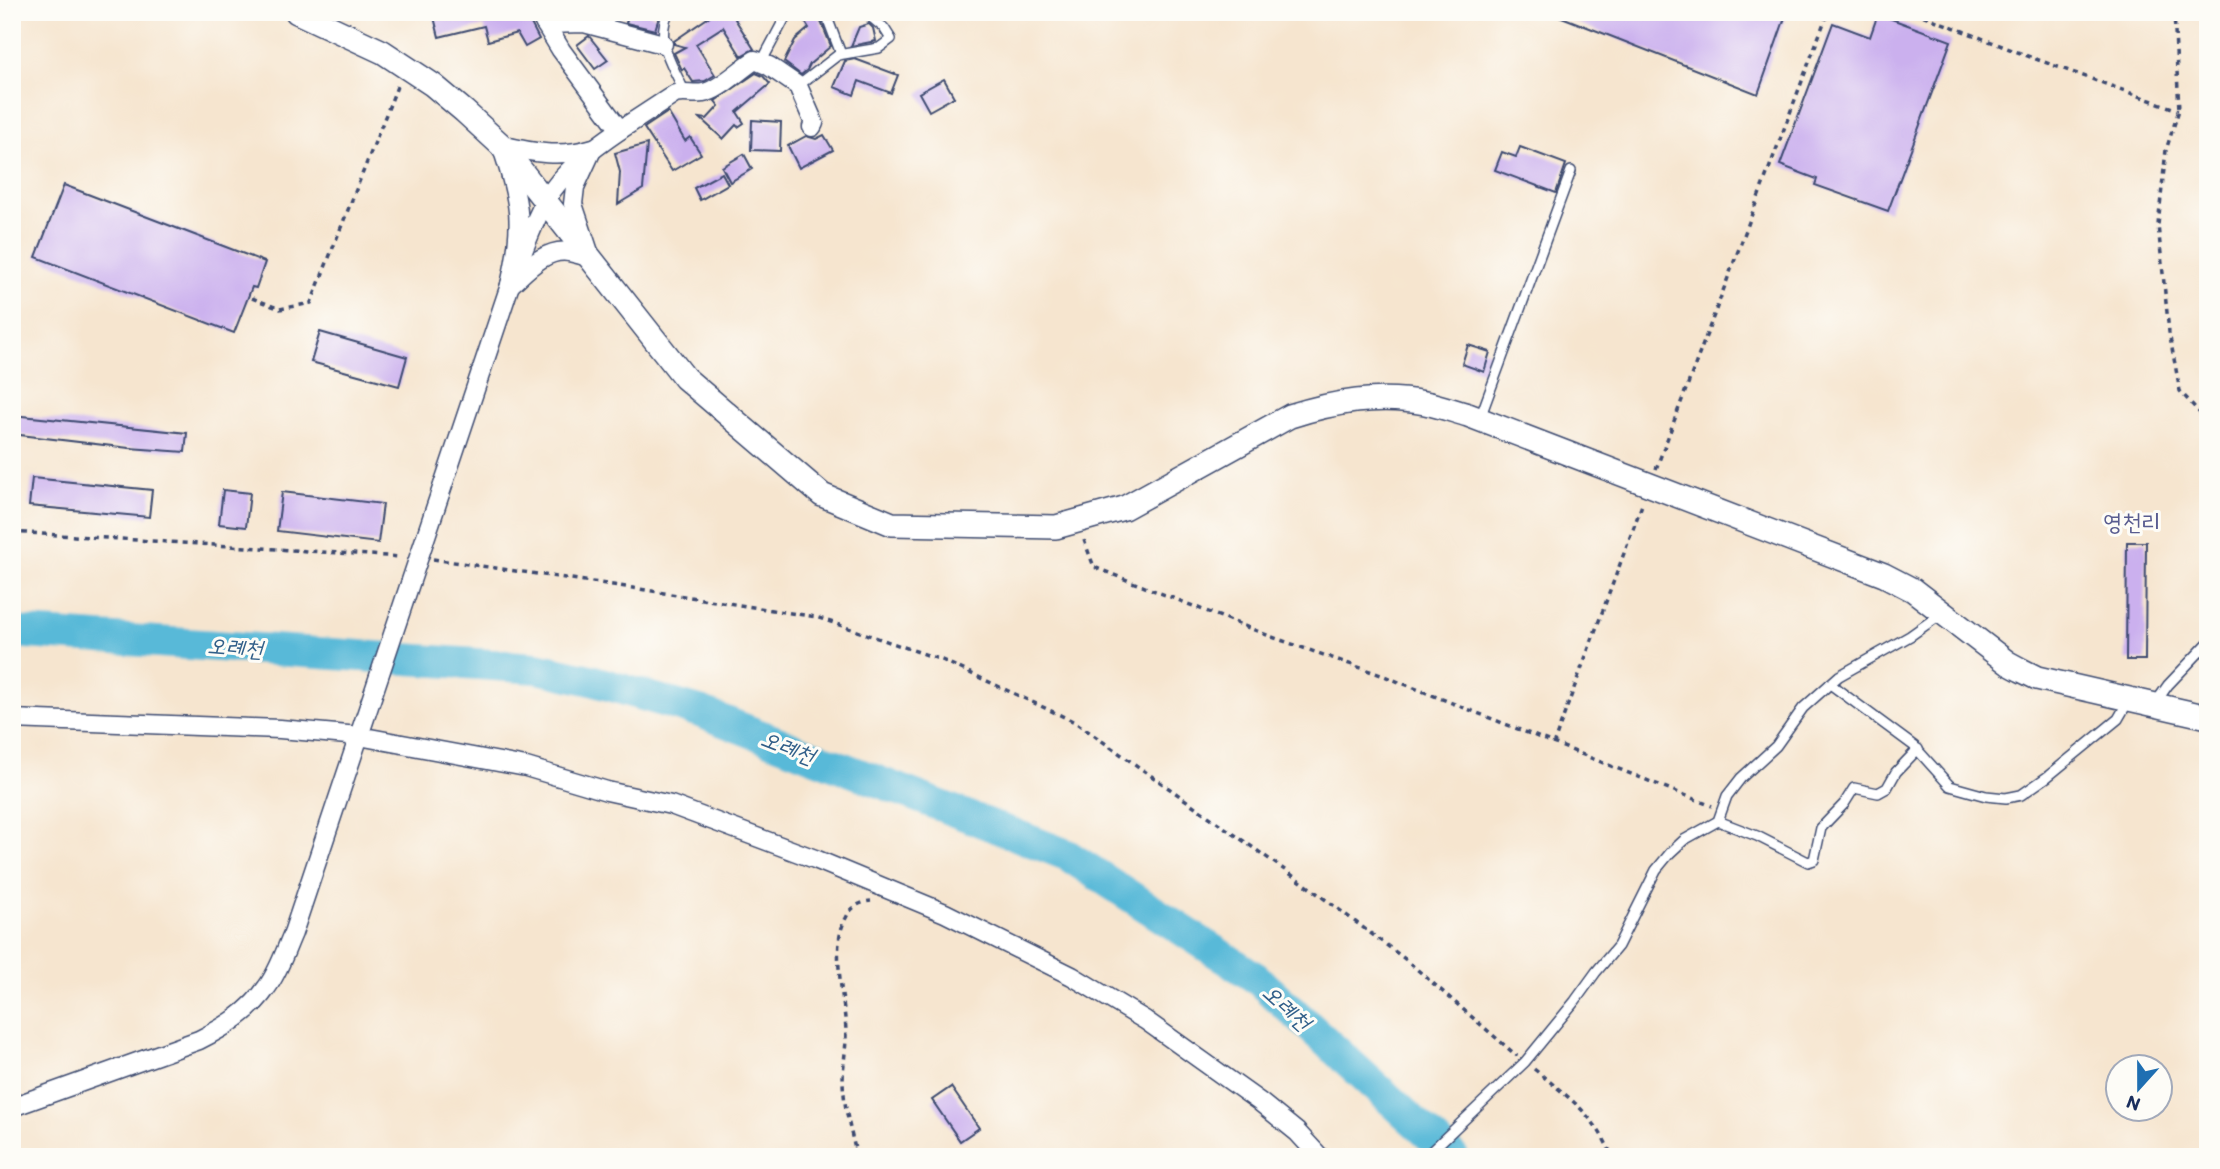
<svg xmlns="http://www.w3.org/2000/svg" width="2220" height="1169" viewBox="0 0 2220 1169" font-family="Itim,'Poor Story',sans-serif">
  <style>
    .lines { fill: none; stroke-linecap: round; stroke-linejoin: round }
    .river { stroke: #59b9d8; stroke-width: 32 }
    .building { fill: #cbb0ee }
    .service-casing { stroke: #3c4a6f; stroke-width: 12 }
    .minor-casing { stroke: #3c4a6f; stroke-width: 21 }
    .tertiary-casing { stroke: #3c4a6f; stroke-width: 26 }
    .path { stroke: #3c4a6f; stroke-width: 3.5; stroke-dasharray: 5 5; stroke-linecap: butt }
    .service { stroke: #fff; stroke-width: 9 }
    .minor { stroke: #fff; stroke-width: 18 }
    .tertiary { stroke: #fff; stroke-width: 23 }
    .labels { text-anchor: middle; stroke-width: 6; stroke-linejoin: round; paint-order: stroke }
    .water-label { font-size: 23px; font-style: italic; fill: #315f89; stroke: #fdfcf7 }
    .quarter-label { font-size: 24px; fill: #595c90; stroke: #fdfcf7 }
  </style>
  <rect width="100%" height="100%" fill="#fdfcf7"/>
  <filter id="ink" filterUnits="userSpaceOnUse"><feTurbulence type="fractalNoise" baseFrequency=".0143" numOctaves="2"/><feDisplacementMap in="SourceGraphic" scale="14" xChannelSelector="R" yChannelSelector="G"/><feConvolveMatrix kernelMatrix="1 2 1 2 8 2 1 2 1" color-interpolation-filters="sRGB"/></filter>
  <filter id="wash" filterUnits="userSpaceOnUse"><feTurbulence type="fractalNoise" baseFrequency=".00686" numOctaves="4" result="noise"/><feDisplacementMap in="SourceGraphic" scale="28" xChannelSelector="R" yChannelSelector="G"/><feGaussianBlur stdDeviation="1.57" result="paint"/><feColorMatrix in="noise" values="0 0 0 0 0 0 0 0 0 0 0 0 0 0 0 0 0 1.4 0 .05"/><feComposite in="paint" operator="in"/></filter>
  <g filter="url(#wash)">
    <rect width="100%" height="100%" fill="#f6e5cf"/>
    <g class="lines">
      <path class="river" d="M12,632L537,668L591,680L700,712L1067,855L1256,978L1453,1157"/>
    </g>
    <g id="blocks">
      <g class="building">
        <path d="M452,12H525L539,39L525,47L517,33L488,41L484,26L439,37L434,17Z"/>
        <path d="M629,12H644L659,17L655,30L626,23Z"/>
        <path d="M714,12H745L735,19L754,49L741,56L723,27L696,44L715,75L705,81L693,82L684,68L682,70L674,53L685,47L674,44V41L706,19Z"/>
        <path d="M808,12H817L831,46L810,64L807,70L801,75L784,62L795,40L809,28L804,20Z"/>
        <path d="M1549,12H1787L1758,94Z"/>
        <path d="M1878,14L1951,41L1888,211L1815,185L1817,179L1780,165L1833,23L1870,37Z"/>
        <path d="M869,24L873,28L876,41L851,46L859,27Z"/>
        <path d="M589,36L608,60L595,69L577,45Z"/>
        <path d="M855,59L898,75L891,93L859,81L854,95L834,87L845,61Z"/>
        <path d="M756,73L763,76L770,84L737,112L744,123L738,127L736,125L723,139L700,118L707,119L719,106L715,101Z"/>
        <path d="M944,79L954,97L929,111L919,93Z"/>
        <path d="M668,112L685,141L690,137L701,154L672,171L644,128Z"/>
        <path d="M752,120L781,122L780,151L751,150Z"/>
        <path d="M824,135L833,150L799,168L788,146L806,136L816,139Z"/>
        <path d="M647,144L643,189L618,204L620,172L615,153Z"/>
        <path d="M1520,147L1566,164L1556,193L1495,170L1502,152L1516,157Z"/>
        <path d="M744,154L752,169L730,182L722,167Z"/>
        <path d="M722,173L728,184L700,200L694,188Z"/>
        <path d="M64,185L265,262L256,288L252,287L234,333L36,257Z"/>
        <path d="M320,332L407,357L399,386L311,362Z"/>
        <path d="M1468,345L1490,352L1484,372L1462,364Z"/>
        <path d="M12,415L187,433L185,452L129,448L12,434Z"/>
        <path d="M32,478L152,490L149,517L29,506Z"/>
        <path d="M223,490L250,493L246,527L219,524Z"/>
        <path d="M282,492L383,504L378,543L277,531Z"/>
        <path d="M2127,542H2146L2145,660H2126Z"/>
        <path d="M951,1087L979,1128L960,1141L932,1100Z"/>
      </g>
    </g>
  </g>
  <g filter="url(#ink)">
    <use href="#blocks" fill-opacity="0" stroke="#3c4a6f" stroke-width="2"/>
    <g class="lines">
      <defs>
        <g id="service">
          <path d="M668,12C655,44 672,63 684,91"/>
          <path d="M825,12L841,54"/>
          <path d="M761,63L788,12"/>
          <path d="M798,86L838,55L879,48L891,39L884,28L865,12"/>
          <path d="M1480,418L1571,171"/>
          <path d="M1830,684L1914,746L1950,786L1986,796L2006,798L2021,795L2047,777L2118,719L2129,700"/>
          <path d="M2156,702L2168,685L2208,643"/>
          <path d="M1718,821L1757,836L1808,862L1814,860L1821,828L1844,804L1854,788L1878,793L1887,788L1896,772L1918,749"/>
          <path d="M1425,1157L1525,1062L1575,1001L1596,972L1618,946L1656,870L1670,853L1684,840L1718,821L1727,796L1741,778L1776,746L1803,708L1839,676L1910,636L1941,614"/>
        </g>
        <g id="minor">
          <path d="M545,24L584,23L663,44"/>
          <path d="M620,130L675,94C685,91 693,95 703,93C719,91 740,69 755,60L769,66L798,86L814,123L812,127"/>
          <path d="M501,145C533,153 561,158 593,148L575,187L573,204L591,258C584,256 576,253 569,252C545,248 526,271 510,285C524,225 521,203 501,145Z"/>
          <path d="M12,719L280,729L359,736L526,767L607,791L671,805L815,859L945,913L1072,976L1145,1020L1260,1102L1297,1132L1320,1157"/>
          <path d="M12,1107L199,1040C225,1027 250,1012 267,987C279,971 285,951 293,933L510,285C521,258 531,226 546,200C563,171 592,149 620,130L561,50L538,12"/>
        </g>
        <path id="tertiary" d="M297,12L383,52L433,85L464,111L501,145L685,378L822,495L892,524L1056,527L1124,508L1290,416C1334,402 1379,394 1425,403C1440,406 1454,411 1468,415L1884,575L1913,590L2008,663L2021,670L2037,678L2208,717"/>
      </defs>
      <use href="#service" class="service-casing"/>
      <use href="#minor" class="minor-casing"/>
      <use href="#tertiary" class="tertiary-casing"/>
      <g class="path">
        <path d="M1914,12L2033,58L2178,110"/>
        <path d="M2174,12L2179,110L2166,150L2158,225L2169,332L2180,391L2208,422"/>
        <path d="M252,298L280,309L311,303L398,84"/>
        <path d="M1656,469L1828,12"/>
        <path d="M12,532L401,557"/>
        <path d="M1084,540L1094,567L1272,637L1384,676L1712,806"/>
        <path d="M433,559L620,586L816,617L942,660L1075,722L1306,885L1405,959L1517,1056"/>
        <path d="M1553,745L1643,502"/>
        <path d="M1534,1069C1567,1096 1596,1115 1612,1157"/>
        <path d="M857,1157C852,1136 846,1115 844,1094C841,1074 846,1055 846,1035C846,1001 829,948 846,918C851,907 860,902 871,901"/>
      </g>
      <use href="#service" class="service"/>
      <use href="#minor" class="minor"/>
      <use href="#tertiary" class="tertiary"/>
    </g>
  </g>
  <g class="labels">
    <g class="water-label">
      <text transform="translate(235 647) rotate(4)" y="8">오례천</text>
      <text transform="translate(788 747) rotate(21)" y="8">오례천</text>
      <text transform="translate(1287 1007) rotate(42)" y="8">오례천</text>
    </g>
    <g class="quarter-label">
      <text x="2132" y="530">영천리</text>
    </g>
  </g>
  <rect width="2220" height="1169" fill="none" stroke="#fdfcf7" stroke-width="42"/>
  <g transform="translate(2139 1088) rotate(201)"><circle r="33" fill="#fdfcf7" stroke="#a3aaba" stroke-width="2"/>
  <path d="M0-5L12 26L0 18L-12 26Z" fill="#1f6fb2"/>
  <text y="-10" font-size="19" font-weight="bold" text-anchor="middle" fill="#1b2f5e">N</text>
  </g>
</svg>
